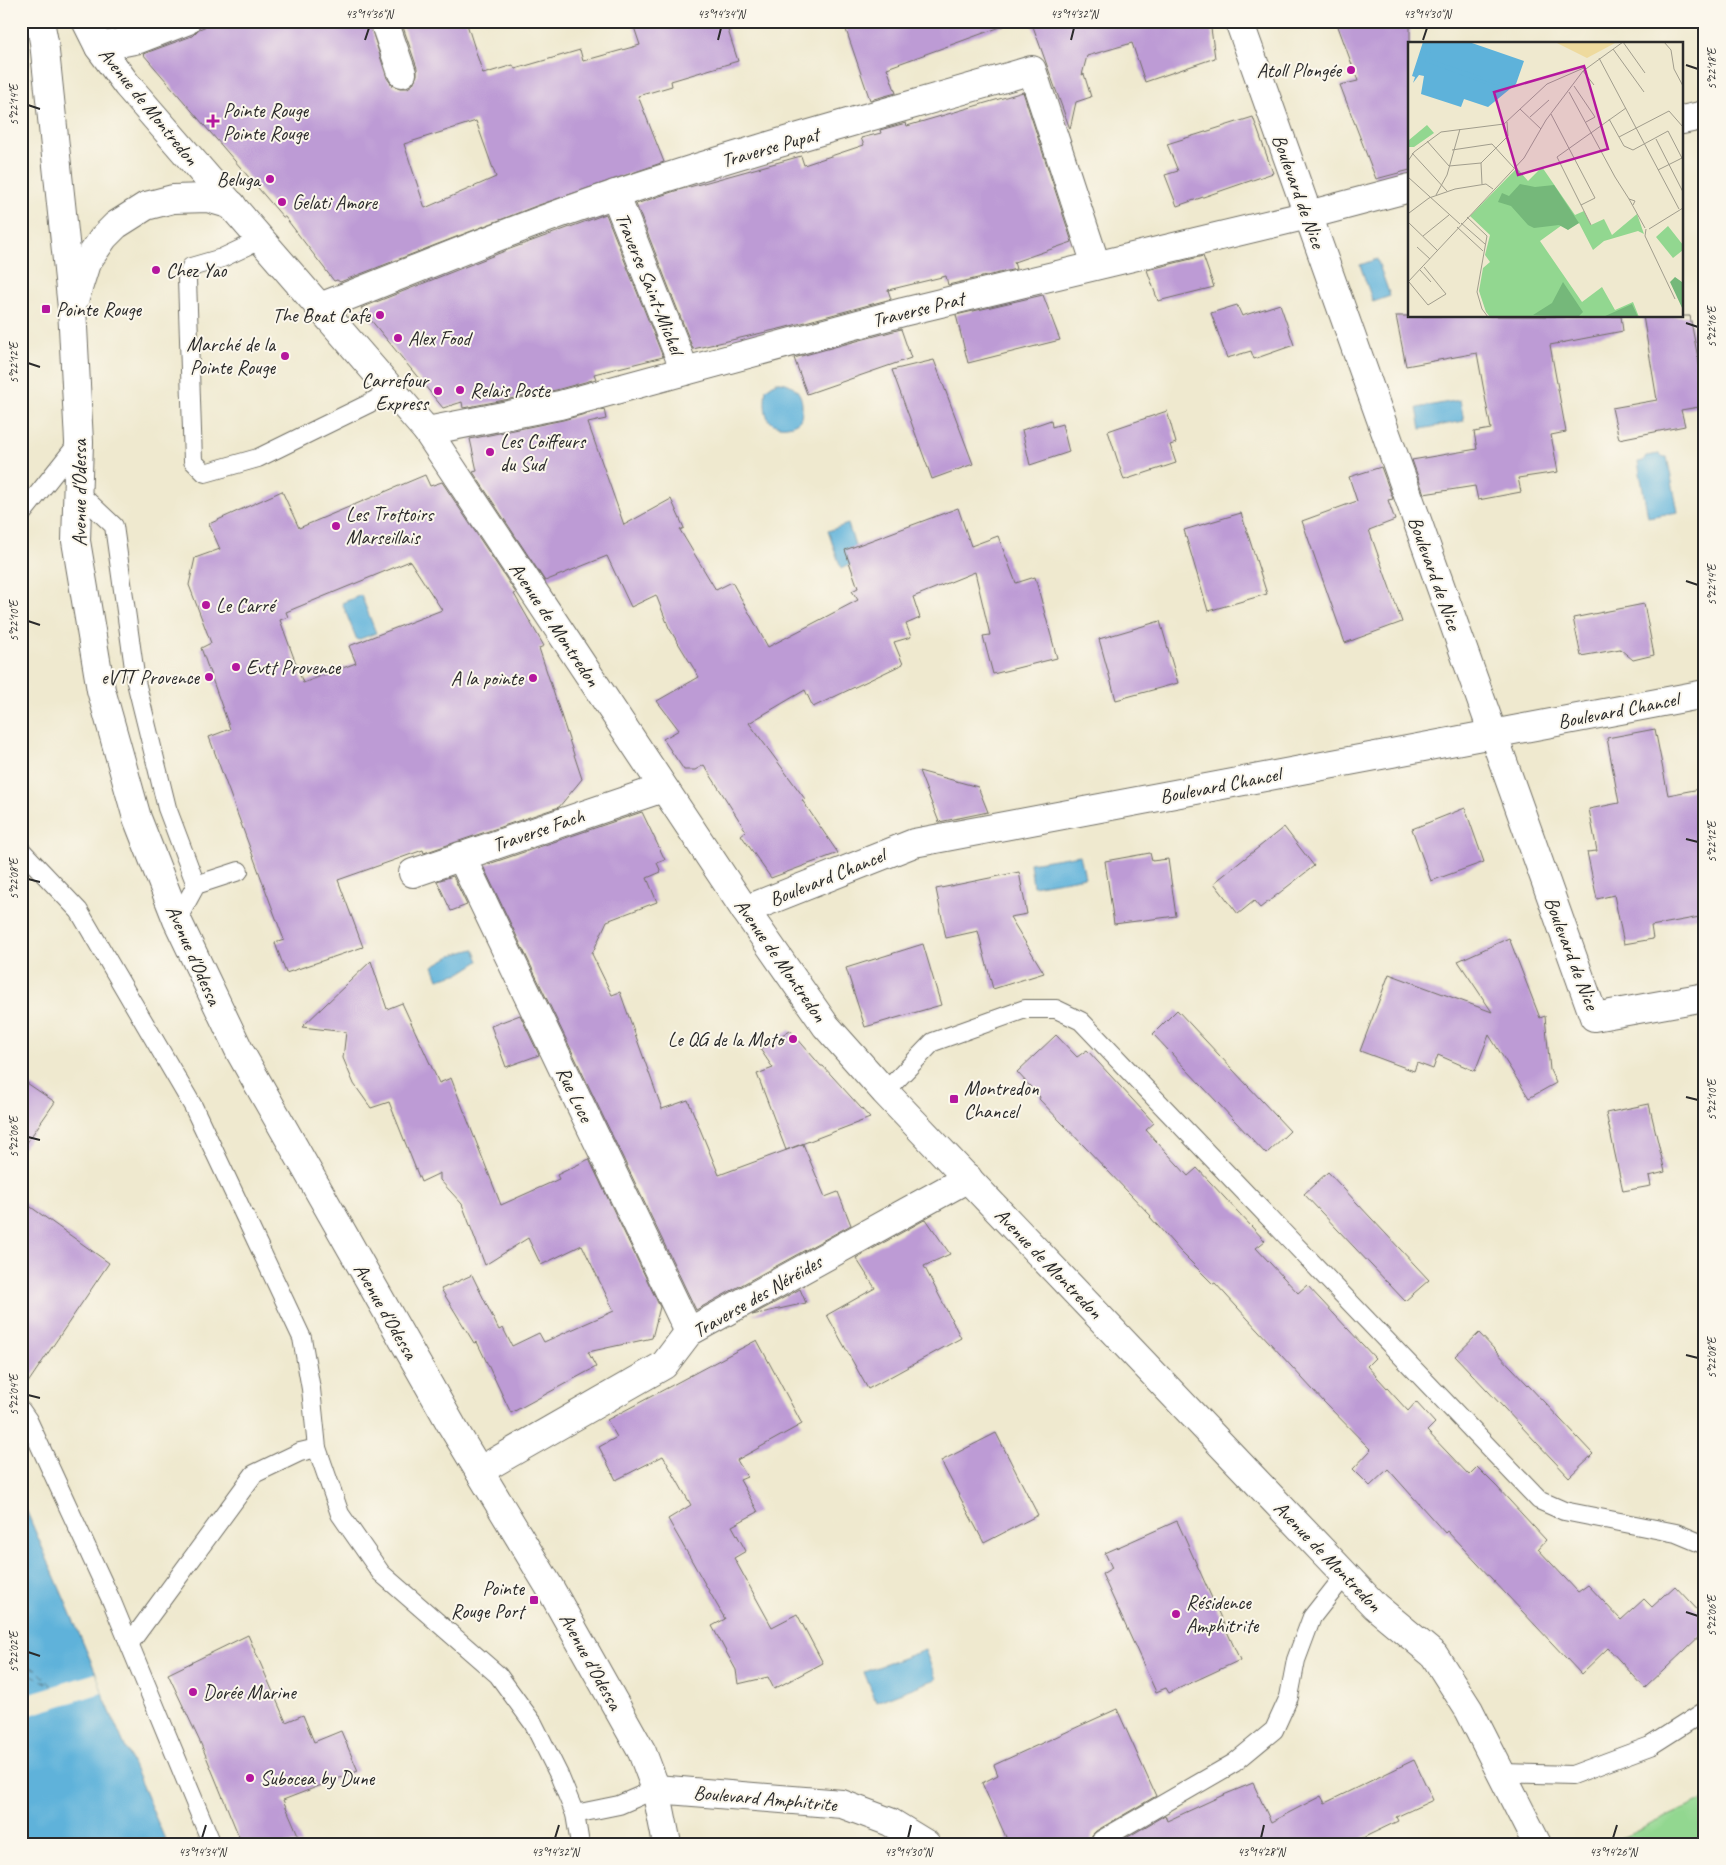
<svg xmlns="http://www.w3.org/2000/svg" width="1726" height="1865" viewBox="0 0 1726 1865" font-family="Caveat,sans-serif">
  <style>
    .green { fill: #92d790; stroke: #5e815e }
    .water { fill: #5eb2da; stroke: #446e82 }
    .pier { fill: #efe9cf }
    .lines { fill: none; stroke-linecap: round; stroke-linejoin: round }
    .ferry { stroke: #3d5a68; stroke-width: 1; stroke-dasharray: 6 5; stroke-linecap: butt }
    .building { fill: #bd9bd5; fill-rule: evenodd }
    .service-casing { stroke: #706e64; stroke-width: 20 }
    .minor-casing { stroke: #706e64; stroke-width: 30 }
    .tertiary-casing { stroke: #706e64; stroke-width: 30 }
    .service { stroke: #fff; stroke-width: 18 }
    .minor { stroke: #fff; stroke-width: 28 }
    .tertiary { stroke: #fff; stroke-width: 28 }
    .ticks { fill: none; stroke: #2b2b2b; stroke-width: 2 }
    .poi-dot { fill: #b5179e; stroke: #fbf7ec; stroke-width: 2 }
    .labels { text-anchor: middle; stroke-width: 4; stroke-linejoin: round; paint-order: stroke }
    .poi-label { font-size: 20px; fill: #2b2b2b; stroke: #fbf7ec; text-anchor: start }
    .street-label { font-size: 20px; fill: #2b2b2b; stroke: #fbf7ec }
    .inset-river { fill: none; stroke: #5eb2da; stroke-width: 2.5 }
    .inset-road { fill: none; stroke: #a19d8d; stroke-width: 1 }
    .view { fill: #b5179e; fill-opacity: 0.15; stroke: #b5179e; stroke-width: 2.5 }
    .inset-edge { fill: none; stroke: #2b2b2b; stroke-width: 2.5 }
    .neatline { fill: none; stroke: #2b2b2b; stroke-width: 2 }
    .ticks-label { font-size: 12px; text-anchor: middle; fill: #2b2b2b }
  </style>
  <rect width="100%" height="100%" fill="#fbf7ec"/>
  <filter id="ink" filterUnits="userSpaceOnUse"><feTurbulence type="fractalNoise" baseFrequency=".02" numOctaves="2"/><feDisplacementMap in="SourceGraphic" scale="10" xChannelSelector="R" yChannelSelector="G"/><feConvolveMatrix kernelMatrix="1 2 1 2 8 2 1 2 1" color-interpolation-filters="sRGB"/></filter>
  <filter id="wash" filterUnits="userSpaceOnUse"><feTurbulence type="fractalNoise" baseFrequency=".0096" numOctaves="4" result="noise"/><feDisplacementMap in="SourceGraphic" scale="20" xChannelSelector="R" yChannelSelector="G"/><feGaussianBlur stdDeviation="1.12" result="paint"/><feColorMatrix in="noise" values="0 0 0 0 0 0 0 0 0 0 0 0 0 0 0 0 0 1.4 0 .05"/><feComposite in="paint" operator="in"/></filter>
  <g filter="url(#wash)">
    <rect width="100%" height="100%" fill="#efe9cf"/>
    <path class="green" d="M1705,1799V1844H1609Z"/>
    <g class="water">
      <path d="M1377,259L1390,296L1373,302L1360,265Z"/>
      <path d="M776,382C792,381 803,392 802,408C802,412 802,416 800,420C791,429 771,429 767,416C764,407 765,398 766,389Z"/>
      <path d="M1460,400L1464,421L1421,429L1417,408Z"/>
      <path d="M1659,454L1664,457H1667L1678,512L1648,517L1638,462L1643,461L1646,456Z"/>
      <path d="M848,524L860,561L841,568L828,531Z"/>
      <path d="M361,595L376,633L357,640L342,603Z"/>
      <path d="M1080,855L1085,877L1033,886L1030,863Z"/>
      <path d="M474,949L479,961L460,973L438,979L433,966L452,955Z"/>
      <path d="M21,1498L96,1673L102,1693L167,1844H21Z"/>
      <path d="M925,1650L936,1679L876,1702L864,1672Z"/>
    </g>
    <path class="pier" d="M96,1673L102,1693L21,1718V1696Z"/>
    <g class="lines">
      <g class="ferry">
        <path d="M21,1663L36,1669L53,1687"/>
        <path d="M21,1673L32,1675L50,1685"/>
      </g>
    </g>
    <g id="blocks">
      <g class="building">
        <path d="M219,21H369L387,78L392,85L400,88H408L413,84L417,75V68L401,21H466L483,74L513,65L515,69L580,50L583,61L640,45L632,21H725L738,61L671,81L672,86L638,96L664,162L536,206L340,282L337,280L334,281L285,217H283L143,54L192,36L199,29ZM476,121L496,177L425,208L404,144Z"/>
        <path d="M843,21H1005L1006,25L887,68L896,93L870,100Z"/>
        <path d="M1031,21H1210L1215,58L1145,82L1132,43L1087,56L1082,75L1084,74L1091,97L1076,102L1070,129Z"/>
        <path d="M1336,21H1410V170L1376,179L1340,85L1358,81Z"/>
        <path d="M1023,92L1072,242L1014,262L1016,269L948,285L946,276L888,290L891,299L783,328L693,349L636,204L675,191L801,156L804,165L864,145L861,138L881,133L880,130L906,123L907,126Z"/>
        <path d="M1253,117L1273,173L1177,206L1165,175L1178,171L1167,144Z"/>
        <path d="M606,214L663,357L594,374L596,379L556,390L463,408L462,402L443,408L361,308L510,249Z"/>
        <path d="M1203,256L1214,287L1158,301L1147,270Z"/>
        <path d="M1043,295L1060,340L968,363L956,315Z"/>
        <path d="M1280,304L1294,345L1254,359L1251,351L1227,358L1211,313L1237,305L1242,316Z"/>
        <path d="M1396,316H1621L1623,331L1550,345L1566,432L1551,435L1558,472L1518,478L1521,492L1478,500L1475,486L1424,494L1412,460L1477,449L1474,432L1491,429L1477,353L1406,366Z"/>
        <path d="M1643,316H1690L1705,395V406L1681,410L1685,426L1619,439L1612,408L1657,400Z"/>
        <path d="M901,329L911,358L807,394L794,358Z"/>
        <path d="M934,360L973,464L932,479L892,370Z"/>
        <path d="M604,409L606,419L588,423L624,525L671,499L684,528L680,530L716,590L732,582L768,647L858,600L852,591L858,588L845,550L958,508L971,546L998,536L1016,583L1035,577L1057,658L993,674L983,636L990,635L975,572L913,597L920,618L906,624L911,637L894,642L903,664L813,707L805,690L749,723L805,799L802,800L838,853L771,878L741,835L746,831L704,765L695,770H684L663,739L679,730L657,701L699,677L669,628L656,595L631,607L607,556L545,581L473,472L477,471L470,439L563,420Z"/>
        <path d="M1167,411L1176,443L1170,445L1176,463L1124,480L1108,431Z"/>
        <path d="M1051,420L1052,427L1062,424L1069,452L1030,465L1022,430Z"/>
        <path d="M1381,467L1393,499L1388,500L1395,520L1369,530L1402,622L1345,643L1302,521L1357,501L1349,477Z"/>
        <path d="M425,475L430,486L442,482L516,593L514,594L544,646L539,648L582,779L559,807L424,853L423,850L338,880L363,947L286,973L275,943L284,940L209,737L230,729L201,648L211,643L189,585L195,558L220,549L209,524L282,491L299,528ZM410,561L442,610L349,646L356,663L303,683L280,620L288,617L286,612Z"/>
        <path d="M1241,513L1267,594L1208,611L1184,530Z"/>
        <path d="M1644,604L1654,655L1633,660L1620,649L1581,656L1573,618Z"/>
        <path d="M1160,621L1178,683L1116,700L1099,639Z"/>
        <path d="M1655,729L1668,795L1705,788V916L1651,926L1653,939L1624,944L1614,895L1597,899L1587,852L1597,851L1589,809L1619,803L1607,738Z"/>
        <path d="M919,771L978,787L988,812L939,822Z"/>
        <path d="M1465,808L1484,862L1431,881L1412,829Z"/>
        <path d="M642,812L665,860L657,863L661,872L647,878L657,902L607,921L592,954L612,995L620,992L662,1109L688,1100L719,1175L803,1144L825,1197L838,1192L851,1225L696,1310L483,866Z"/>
        <path d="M1284,827L1314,866L1260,908L1254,901L1238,914L1214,883Z"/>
        <path d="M1150,853L1152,861L1168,859L1176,916L1114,924L1105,861Z"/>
        <path d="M1019,872L1027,914L1010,917L1044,973L993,989L978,931L946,938L936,889Z"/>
        <path d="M453,876L467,905L451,911L437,881Z"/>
        <path d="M1509,938L1540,1018L1545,1016L1550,1070L1556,1083L1529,1098L1489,1035L1475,1071L1438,1055L1433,1069L1417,1063L1414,1071L1360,1051L1389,974L1492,1012L1458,961Z"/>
        <path d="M923,944L941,1005L865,1027L846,968Z"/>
        <path d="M371,961L387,1009L402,1003L439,1083L451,1078L501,1205L559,1179L557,1175L589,1159L660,1307L652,1338L588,1352L596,1367L511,1413L477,1342L474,1343L441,1289L472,1275L499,1330L503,1328L512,1346L539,1333L544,1342L614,1311L582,1245L541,1265L528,1238L485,1265L462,1204L440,1180V1173L421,1182L389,1102L371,1108L354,1084L343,1058L346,1032L302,1027Z"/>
        <path d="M1177,1010L1290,1131L1266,1154L1153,1034Z"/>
        <path d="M520,1015L539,1055L506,1067L491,1026Z"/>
        <path d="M790,1030L821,1066H823L870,1118L786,1150L757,1074L773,1068L760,1049Z"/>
        <path d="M1056,1035L1077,1057L1087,1050L1154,1123L1146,1130L1188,1176L1197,1168L1265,1241L1256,1248L1298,1293L1307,1285L1375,1358L1367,1366L1408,1411L1416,1402L1435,1423L1427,1431L1469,1475L1477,1467L1498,1488L1546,1540L1538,1549L1578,1592L1588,1585L1621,1620L1644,1599L1652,1607L1675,1586L1705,1618V1631L1645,1688L1608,1648L1581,1674L1447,1531L1445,1533L1388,1469L1370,1486L1353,1469L1371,1450L1324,1402L1215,1283L1213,1284L1180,1251L1150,1217L1151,1216L1039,1099L1040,1097L1017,1072Z"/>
        <path d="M21,1079L55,1102L21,1151Z"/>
        <path d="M1649,1104L1665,1172L1649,1176L1651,1186L1623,1191L1606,1113Z"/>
        <path d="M1328,1172L1429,1280L1405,1301L1304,1194Z"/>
        <path d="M21,1200L109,1263L21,1393Z"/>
        <path d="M926,1219L950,1254L924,1266L961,1338L868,1389L827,1315L875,1288L856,1258Z"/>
        <path d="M800,1289L806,1303L752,1315Z"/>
        <path d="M1479,1333L1593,1454L1569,1477L1455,1356Z"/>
        <path d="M757,1340L802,1424L737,1460L747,1477L740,1480L758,1512L732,1526L746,1551L734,1558L772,1627L797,1614L823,1663L774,1689L768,1677L738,1684L736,1670L712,1626L725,1619L668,1519L691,1505L663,1456L616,1480L599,1447L617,1437L607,1420Z"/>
        <path d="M996,1433L1038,1515L984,1543L941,1461Z"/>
        <path d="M1177,1521L1240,1660L1169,1693L1166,1688L1156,1692L1102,1574L1112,1568L1105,1553Z"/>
        <path d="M248,1635L286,1722L303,1715L314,1742L341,1731L358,1771L283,1800L302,1844H242L201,1744L168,1674Z"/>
        <path d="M1117,1709L1156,1796L1096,1831L1092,1835L1091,1844H1009L982,1783L998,1775L994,1765Z"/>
        <path d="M1414,1760L1433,1800L1396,1817L1398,1821L1350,1844H1116L1165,1815L1167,1821L1221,1796L1253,1783L1271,1822L1321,1796L1325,1803Z"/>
      </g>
    </g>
  </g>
  <g filter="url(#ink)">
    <use href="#blocks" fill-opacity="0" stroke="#706e64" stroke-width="1"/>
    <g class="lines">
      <defs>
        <g id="service">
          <path d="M262,239L222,258L191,267L187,279L193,461L205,473L258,458L368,404L392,390"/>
          <path d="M79,493L114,526L136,682L167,808L196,885"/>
          <path d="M21,515L79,442"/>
          <path d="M21,850L79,911L193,1106L302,1338L311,1389L317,1448L340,1514L381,1573L498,1675L533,1723L559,1775L575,1814L580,1844"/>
          <path d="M177,920L196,885L239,871"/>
          <path d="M885,1092L933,1042L1025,1009H1056L1081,1021L1539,1500L1564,1511L1676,1533L1705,1545"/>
          <path d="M21,1410L28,1420L112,1602L212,1844"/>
          <path d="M130,1643L254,1474L300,1452L317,1448"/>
          <path d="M1501,1773L1572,1775L1650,1746L1705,1711"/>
          <path d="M575,1814L619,1805L656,1789"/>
          <path d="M1101,1840L1234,1763L1274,1730L1289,1697L1296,1660L1312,1617L1345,1575"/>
        </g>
        <g id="minor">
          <path d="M384,21L402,73"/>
          <path d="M1239,21L1594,1017L1705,997"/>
          <path d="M99,47L139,39L186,21"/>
          <path d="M1682,120L1705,115"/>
          <path d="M615,194L685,371"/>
          <path d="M320,307C418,269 516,227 616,194C753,148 893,111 1032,70L1096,265"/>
          <path d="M427,431L560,405L903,312L1308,215L1410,188"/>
          <path d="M461,856L689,1332"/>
          <path d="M413,873L663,788"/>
          <path d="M745,910L914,843L1705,694"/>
          <path d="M479,1471L664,1365L689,1332L968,1178"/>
          <path d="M656,1789L842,1804L890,1822L926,1844"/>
        </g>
        <g id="tertiary">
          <path d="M40,21L44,42L72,308L79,442L76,541L101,690L137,818L177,920L240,1052L452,1426L550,1588L642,1752L656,1789L667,1844"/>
          <path d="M86,21L99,47L127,85L427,431L745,910L826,1026L885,1092L1375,1606L1434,1655L1469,1710L1537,1844"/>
          <path d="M75,298L86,263L104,237L116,225L146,206L173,199L208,198L232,205"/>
        </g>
      </defs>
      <use href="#service" class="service-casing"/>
      <use href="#minor" class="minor-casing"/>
      <use href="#tertiary" class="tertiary-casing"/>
      <use href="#service" class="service"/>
      <use href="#minor" class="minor"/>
      <use href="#tertiary" class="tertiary"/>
    </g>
  </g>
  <path class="ticks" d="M365,40L369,28M718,40L721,28M1071,40L1074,28M1423,40L1427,28M1686,65L1698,69M28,105L40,109M1686,323L1698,327M28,363L40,367M1686,581L1698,585M28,621L40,625M1686,839L1698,842M28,879L40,882M1686,1097L1698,1100M28,1137L40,1140M1686,1355L1698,1358M28,1395L40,1398M1686,1612L1698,1616M28,1652L40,1656M202,1838L206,1825M555,1838L559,1825M908,1838L911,1825M1261,1838L1264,1825M1613,1838L1617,1825"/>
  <g class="poi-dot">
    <circle cx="1351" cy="70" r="5"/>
    <path d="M210.5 113.5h5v5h5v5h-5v5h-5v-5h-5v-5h5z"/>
    <circle cx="270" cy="179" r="5"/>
    <circle cx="282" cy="202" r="5"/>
    <circle cx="156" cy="270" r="5"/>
    <rect x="41" y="304" width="10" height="10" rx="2.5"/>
    <circle cx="380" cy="315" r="5"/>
    <circle cx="398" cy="338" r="5"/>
    <circle cx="285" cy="356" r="5"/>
    <circle cx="460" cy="390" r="5"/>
    <circle cx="438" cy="391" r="5"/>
    <circle cx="490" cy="452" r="5"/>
    <circle cx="336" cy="526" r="5"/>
    <circle cx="206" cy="605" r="5"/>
    <circle cx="236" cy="667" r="5"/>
    <circle cx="209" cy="677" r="5"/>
    <circle cx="533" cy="678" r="5"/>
    <circle cx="793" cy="1039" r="5"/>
    <rect x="949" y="1094" width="10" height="10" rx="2.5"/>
    <rect x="529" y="1595" width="10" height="10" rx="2.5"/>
    <circle cx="1176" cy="1614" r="5"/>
    <circle cx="193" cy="1692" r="5"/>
    <circle cx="250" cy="1778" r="5"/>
  </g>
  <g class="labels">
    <g class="poi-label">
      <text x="1341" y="77" text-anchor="end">Atoll Plongée</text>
      <text x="223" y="117">Pointe Rouge<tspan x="223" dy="23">Pointe Rouge</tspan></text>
      <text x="260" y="186" text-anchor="end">Beluga</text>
      <text x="292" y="209">Gelati Amore</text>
      <text x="166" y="277">Chez Yao</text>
      <text x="56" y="316">Pointe Rouge</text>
      <text x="370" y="322" text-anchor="end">The Boat Cafe</text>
      <text x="408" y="345">Alex Food</text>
      <text x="275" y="351" text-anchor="end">Marché de la<tspan x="275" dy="23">Pointe Rouge</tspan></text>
      <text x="428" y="387" text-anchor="end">Carrefour<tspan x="428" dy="23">Express</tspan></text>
      <text x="470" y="397">Relais Poste</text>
      <text x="500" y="448">Les Coiffeurs<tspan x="500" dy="23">du Sud</tspan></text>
      <text x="346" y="521">Les Trottoirs<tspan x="346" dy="23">Marseillais</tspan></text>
      <text x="216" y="612">Le Carré</text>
      <text x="246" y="674">Evtt Provence</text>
      <text x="199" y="684" text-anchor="end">eVTT Provence</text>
      <text x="523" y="685" text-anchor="end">A la pointe</text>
      <text x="783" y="1046" text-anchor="end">Le QG de la Moto</text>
      <text x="964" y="1095">Montredon<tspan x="964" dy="23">Chancel</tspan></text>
      <text x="524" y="1595" text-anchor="end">Pointe<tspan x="524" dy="23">Rouge Port</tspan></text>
      <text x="1186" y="1609">Résidence<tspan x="1186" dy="23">Amphitrite</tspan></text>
      <text x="203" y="1699">Dorée Marine</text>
      <text x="260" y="1785">Subocea by Dune</text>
    </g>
    <g class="street-label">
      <text transform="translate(149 106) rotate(51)" y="7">Avenue de Montredon</text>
      <text transform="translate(770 147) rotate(-16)" y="7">Traverse Pupat</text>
      <text transform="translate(1299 191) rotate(70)" y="7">Boulevard de Nice</text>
      <text transform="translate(650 283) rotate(68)" y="7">Traverse Saint-Michel</text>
      <text transform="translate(918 309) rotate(-14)" y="7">Traverse Prat</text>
      <text transform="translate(79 493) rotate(-90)" y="7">Avenue d'Odessa</text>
      <text transform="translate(1435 573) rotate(70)" y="7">Boulevard de Nice</text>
      <text transform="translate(555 624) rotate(56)" y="7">Avenue de Montredon</text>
      <text transform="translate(1618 710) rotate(-11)" y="7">Boulevard Chancel</text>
      <text transform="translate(1220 785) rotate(-11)" y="7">Boulevard Chancel</text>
      <text transform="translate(538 830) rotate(-19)" y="7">Traverse Fach</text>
      <text transform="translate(827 877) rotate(-22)" y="7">Boulevard Chancel</text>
      <text transform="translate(1572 953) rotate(69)" y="7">Boulevard de Nice</text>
      <text transform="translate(194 955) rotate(66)" y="7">Avenue d'Odessa</text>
      <text transform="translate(781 960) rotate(55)" y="7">Avenue de Montredon</text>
      <text transform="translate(575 1094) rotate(64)" y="7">Rue Luce</text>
      <text transform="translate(1049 1263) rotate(46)" y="7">Avenue de Montredon</text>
      <text transform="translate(757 1296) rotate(-30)" y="7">Traverse des Néréides</text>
      <text transform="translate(386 1311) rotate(60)" y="7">Avenue d'Odessa</text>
      <text transform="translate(1328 1556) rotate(46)" y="7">Avenue de Montredon</text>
      <text transform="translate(591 1661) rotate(61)" y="7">Avenue d'Odessa</text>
      <text transform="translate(765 1798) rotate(5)" y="7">Boulevard Amphitrite</text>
    </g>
  </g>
  <g transform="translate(1408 42)">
    <rect width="275" height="275" fill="#efe9cf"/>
    <path d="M19,83L26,91L6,105H1V98ZM134,125L167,173L176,169L183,183L196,177L204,193L229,172L236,192L230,189L196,199L185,208L171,181L164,184L161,178L132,199L174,260L194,245L207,268L225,260L231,275H82L78,270L71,249L75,226L82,220L77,213L82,193L62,174L109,126L120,139ZM260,184L275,203V208L265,216L248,195Z" fill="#92d790"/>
    <path d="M112,142L127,145L146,143L171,181L160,188L151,183L126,186L120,183L103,164L90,160L94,151L101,154ZM267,235L274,240L275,268L262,240ZM155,240L175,270L170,275L125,273L144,261ZM224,262L230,275H195Z" fill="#75b87a"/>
    <path d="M147,0H209L179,16Z" fill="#eeda9e"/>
    <path d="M15,0H61L116,19L108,42L80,65L56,57L53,65L13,52L16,34L11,33L5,41L7,35L4,34Z" fill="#5eb2da"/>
    <path class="inset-river" d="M20,0L19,19L95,47M22,0L20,18L91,42L96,50"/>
    <path class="inset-road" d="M215,0L237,31M256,0L263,8L266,27L275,44M205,7L236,50M191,16L271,167M175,29L186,43M166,44L187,75L178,80M161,50L207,135L221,157L227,159L225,163M112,67L133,87M143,72L187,156L173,163M122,75L141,58M201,77L216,104L225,108L260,89L275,118M211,95L261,69L275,85M248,97L275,150M19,99L41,124L73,121M44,108L84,102L106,126M4,111L39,149M0,119L6,110L33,90L96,82L139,42L178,25M250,128L274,116M0,135L52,182M74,142L73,121L100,94L99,80M28,153L39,133L52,87M221,157L237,186M1,171L21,156L47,147L78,142L85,147M59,175L79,194L69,250L74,267L80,275M0,180L30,209M53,181L77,202M183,183L149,115L218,66M49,185L75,209M238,187L237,194L267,257M241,187L275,166M15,194L41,173M9,205L22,217M12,228L23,240M0,240L116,116L138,78L175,29L215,0M1,240L20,263L38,252L16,225"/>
    <path class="view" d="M176,24L200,107L110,133L86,50Z"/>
    <rect width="275" height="275" class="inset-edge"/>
  </g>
  <rect width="1726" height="1865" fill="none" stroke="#fbf7ec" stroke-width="55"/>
  <rect x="28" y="28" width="1670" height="1810" class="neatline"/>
  <g class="ticks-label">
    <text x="369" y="18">43°14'36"N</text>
    <text x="721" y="18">43°14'34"N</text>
    <text x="1074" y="18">43°14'32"N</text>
    <text x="1427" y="18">43°14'30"N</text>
    <text transform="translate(1712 69) rotate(-90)" y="4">5°22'18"E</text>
    <text transform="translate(14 105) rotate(-90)" y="4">5°22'14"E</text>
    <text transform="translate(1712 327) rotate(-90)" y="4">5°22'16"E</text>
    <text transform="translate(14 363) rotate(-90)" y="4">5°22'12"E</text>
    <text transform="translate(1712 585) rotate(-90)" y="4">5°22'14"E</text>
    <text transform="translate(14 621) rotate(-90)" y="4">5°22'10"E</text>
    <text transform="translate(1712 842) rotate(-90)" y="4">5°22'12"E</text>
    <text transform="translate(14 879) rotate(-90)" y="4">5°22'08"E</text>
    <text transform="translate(1712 1100) rotate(-90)" y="4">5°22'10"E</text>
    <text transform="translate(14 1137) rotate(-90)" y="4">5°22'06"E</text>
    <text transform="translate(1712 1358) rotate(-90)" y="4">5°22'08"E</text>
    <text transform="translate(14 1395) rotate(-90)" y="4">5°22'04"E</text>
    <text transform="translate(1712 1616) rotate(-90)" y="4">5°22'06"E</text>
    <text transform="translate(14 1652) rotate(-90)" y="4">5°22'02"E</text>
    <text x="202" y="1856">43°14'34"N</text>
    <text x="555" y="1856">43°14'32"N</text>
    <text x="908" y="1856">43°14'30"N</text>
    <text x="1261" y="1856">43°14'28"N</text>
    <text x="1613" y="1856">43°14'26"N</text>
  </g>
</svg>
